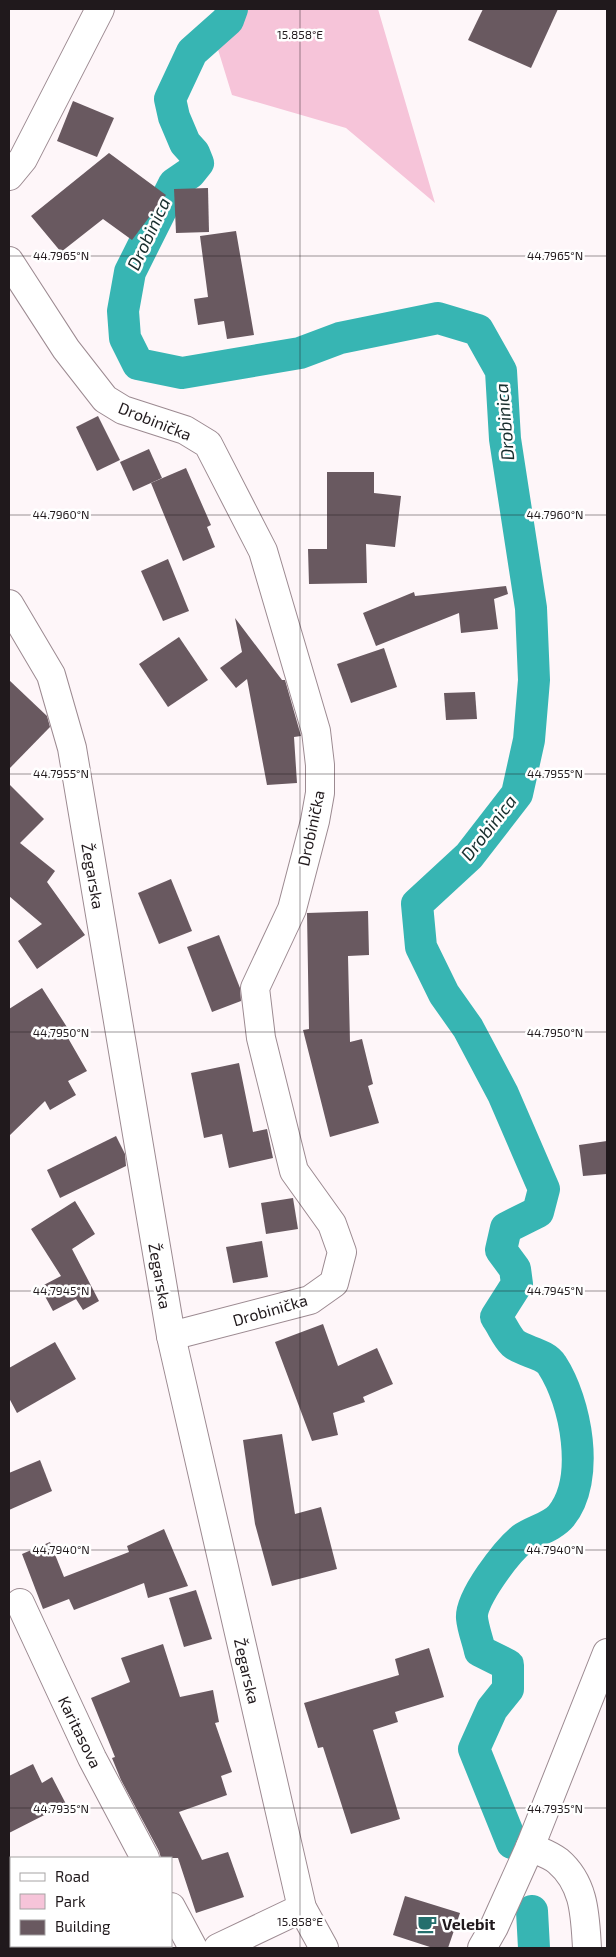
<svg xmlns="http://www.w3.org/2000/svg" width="616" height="1957" viewBox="0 0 616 1957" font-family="'Exo 2',sans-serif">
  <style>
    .green { fill: #f6c4d9 }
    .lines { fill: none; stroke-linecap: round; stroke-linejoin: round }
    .canal { stroke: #37b5b3; stroke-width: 32 }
    .building { fill: #695960 }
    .minor-casing { stroke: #9c8a91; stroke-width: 30 }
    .minor { stroke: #fff; stroke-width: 28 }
    .ticks { fill: none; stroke: #20191c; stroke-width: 1; stroke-opacity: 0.45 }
    .labels { text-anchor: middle; stroke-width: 5; stroke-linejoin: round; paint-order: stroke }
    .street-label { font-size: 16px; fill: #20191c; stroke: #fff }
    .poi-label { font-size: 16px; font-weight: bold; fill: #20191c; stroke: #fff; text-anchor: start }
    .water-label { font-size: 18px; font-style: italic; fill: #182e2d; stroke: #fff }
    .ticks-label { font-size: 12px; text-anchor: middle; fill: #20191c; stroke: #fff; stroke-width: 5; stroke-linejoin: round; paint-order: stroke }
  </style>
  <rect width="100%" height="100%" fill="#fef6f9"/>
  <path class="green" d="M220,9H378L435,203L346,128L232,95L216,43Z"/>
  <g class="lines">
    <g class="canal">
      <path d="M232,9L228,20L192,52L170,99L174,117L185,143L194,153L198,163L190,173L174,184L130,272L123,311L125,338L138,364L182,373L300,353L340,338L438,318L478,330L501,371L505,439L531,608L534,680L529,740L517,794L469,856L417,904L421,947L444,994L468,1028L503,1094L544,1189L538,1212L506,1228L501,1250L515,1269L517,1284L496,1317C502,1325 506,1336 513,1343C523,1352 545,1353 552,1365C576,1402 591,1479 561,1516C552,1527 533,1531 522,1539C507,1551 470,1599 472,1618C473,1629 478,1641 480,1651L508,1665V1689L492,1709L474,1749L512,1843"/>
      <path d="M532,1911L534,1948"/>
    </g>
  </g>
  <g class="building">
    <path d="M483,9H558L531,68L468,40Z"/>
    <path d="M73,101L114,118L97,157L57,141Z"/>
    <path d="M109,153L166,195L132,240L103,219L61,252L31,216Z"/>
    <path d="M208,188L209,232L176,233L174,189Z"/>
    <path d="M236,231L254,335L227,339L224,321L198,325L194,299L208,297L200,236Z"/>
    <path d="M98,416L120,460L97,471L76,427Z"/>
    <path d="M149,449L162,478L133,491L120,462Z"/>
    <path d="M186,468L211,525L207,527L215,547L183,561L151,483Z"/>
    <path d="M327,472H374V493L401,496L395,547L366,544L367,583L309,584L308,549H327Z"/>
    <path d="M168,559L189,611L163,621L141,571Z"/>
    <path d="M506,586L508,594L494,599L498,629L461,633L459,613L376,646L363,613L414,592L415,596Z"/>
    <path d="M235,618L282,680H285L301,736L294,737L297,783L267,785L247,679L236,688L220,668L242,652Z"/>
    <path d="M179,637L208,680L168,707L139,664Z"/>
    <path d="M384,648L397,687L351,703L337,664Z"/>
    <path d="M9,680L47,716L50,727L9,769Z"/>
    <path d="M475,692L477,719L446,720L444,693Z"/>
    <path d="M9,784L44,819L20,843L55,871L47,882L85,935L37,969L18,941L42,924L9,896Z"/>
    <path d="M171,879L192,931L159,944L138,893Z"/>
    <path d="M368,911L369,955L348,956L350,1042L362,1039L373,1084L368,1086L379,1123L330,1137L303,1030L309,1029L307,913Z"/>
    <path d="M219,935L240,988L241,1001L212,1012L187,947Z"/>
    <path d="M42,988L72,1035L68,1038L87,1071L68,1081L76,1095L50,1110L45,1101L9,1136V1009Z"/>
    <path d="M239,1063L253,1132L267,1129L273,1158L229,1168L222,1134L204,1138L191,1073Z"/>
    <path d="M116,1136L125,1154L126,1166L60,1198L47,1170Z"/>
    <path d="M607,1141V1174L583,1176L579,1145Z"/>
    <path d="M293,1198L298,1229L266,1234L261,1203Z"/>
    <path d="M75,1201L95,1234L72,1249L99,1301L83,1310L76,1299L53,1311L40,1287L61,1276L31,1229Z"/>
    <path d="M262,1241L268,1277L233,1283L226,1247Z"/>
    <path d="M323,1324L338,1366L377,1348L393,1384L363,1397L365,1402L333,1413L338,1435L312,1441L275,1342Z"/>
    <path d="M55,1342L76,1379L17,1413L9,1398V1368Z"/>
    <path d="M282,1434L295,1514L321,1507L337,1569L272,1586L255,1524L243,1440Z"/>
    <path d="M40,1460L52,1491L9,1510V1473Z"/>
    <path d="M164,1529L188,1586L148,1598L144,1583L74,1610L69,1599L43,1609L22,1554L50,1542L64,1577L129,1552L127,1546Z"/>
    <path d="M196,1590L212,1639L184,1647L169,1598Z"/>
    <path d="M163,1644L180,1697L213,1690L219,1722L215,1723L232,1772L221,1776L227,1795L179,1812L202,1860L228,1852L244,1897L196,1913L178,1858H161L159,1851L121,1780L112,1758L115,1757L91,1698L130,1682L121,1658Z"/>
    <path d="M429,1648L444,1697L395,1712L398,1722L373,1730L400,1819L351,1834L323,1747L318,1748L304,1703L399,1675L395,1659Z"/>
    <path d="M33,1764L42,1783L52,1777L66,1804L9,1833V1776Z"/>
    <path d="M405,1896L460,1913L448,1948H433L393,1935Z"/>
  </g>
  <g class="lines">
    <defs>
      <g id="minor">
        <path d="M9,176L23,159L100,9"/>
        <path d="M9,261L66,349L105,399L123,410L185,430L208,444L263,551L316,731L320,765V793L315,821L292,909L255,988L261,1038L294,1171L332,1224L342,1252L334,1283L310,1300L171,1336"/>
        <path d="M9,604L51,675L72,748L171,1336L302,1908L324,1948"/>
        <path d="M20,1603L92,1758L145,1858"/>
        <path d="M530,1847C539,1851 551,1855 558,1861C585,1884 585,1916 587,1948"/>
        <path d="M171,1907L193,1948"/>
        <path d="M218,1948L302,1908"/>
        <path d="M482,1948L494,1927L530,1847L607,1653"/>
      </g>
    </defs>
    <use href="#minor" class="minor-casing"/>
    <use href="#minor" class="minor"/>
  </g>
  <path class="ticks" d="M300,9V1948M9,256H607M9,515H607M9,774H607M9,1032H607M9,1291H607M9,1550H607M9,1808H607"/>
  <defs>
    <symbol id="cafe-bare" viewBox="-9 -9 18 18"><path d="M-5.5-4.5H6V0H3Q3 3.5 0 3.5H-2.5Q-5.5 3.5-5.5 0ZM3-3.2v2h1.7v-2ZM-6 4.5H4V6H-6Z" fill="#246f6d" stroke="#fff" stroke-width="2.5" paint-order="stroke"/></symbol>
  </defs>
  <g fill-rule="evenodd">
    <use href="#cafe-bare" x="413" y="1910" width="28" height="28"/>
  </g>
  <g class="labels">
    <g class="street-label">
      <text transform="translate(155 421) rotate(22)" y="6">Drobinička</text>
      <text transform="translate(311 828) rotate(-78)" y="6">Drobinička</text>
      <text transform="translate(93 876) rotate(80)" y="6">Žegarska</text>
      <text transform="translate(160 1276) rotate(80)" y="6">Žegarska</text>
      <text transform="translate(270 1310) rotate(-16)" y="6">Drobinička</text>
      <text transform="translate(247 1671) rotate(77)" y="6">Žegarska</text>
      <text transform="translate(80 1732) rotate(64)" y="6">Karitasova</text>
    </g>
    <g class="poi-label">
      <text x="442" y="1930">Velebit</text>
    </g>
    <g class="water-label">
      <text transform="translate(149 234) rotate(-65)" y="6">Drobinica</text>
      <text transform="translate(505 422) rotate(-95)" y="6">Drobinica</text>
      <text transform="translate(489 828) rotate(-52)" y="6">Drobinica</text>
    </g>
  </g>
  <g class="ticks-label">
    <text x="300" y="39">15.858°E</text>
    <text x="61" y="260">44.7965°N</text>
    <text x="555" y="260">44.7965°N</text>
    <text x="61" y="519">44.7960°N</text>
    <text x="555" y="519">44.7960°N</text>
    <text x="61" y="778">44.7955°N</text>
    <text x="555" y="778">44.7955°N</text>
    <text x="61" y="1037">44.7950°N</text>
    <text x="555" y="1037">44.7950°N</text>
    <text x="61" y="1295">44.7945°N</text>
    <text x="555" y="1295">44.7945°N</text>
    <text x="61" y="1554">44.7940°N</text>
    <text x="555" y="1554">44.7940°N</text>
    <text x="61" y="1813">44.7935°N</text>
    <text x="555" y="1813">44.7935°N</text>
    <text x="300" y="1926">15.858°E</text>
  </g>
  <rect width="616" height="1957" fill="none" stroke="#20191c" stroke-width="20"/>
  <rect x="10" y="1857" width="162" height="90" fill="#ffffff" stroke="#a6a3a4"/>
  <rect x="20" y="1873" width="25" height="8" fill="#ffffff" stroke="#a6a3a4"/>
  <text x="55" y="1882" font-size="15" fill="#20191c">Road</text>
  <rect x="20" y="1894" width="25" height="15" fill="#f6c4d9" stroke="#a6a3a4"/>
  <text x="55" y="1907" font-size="15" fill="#20191c">Park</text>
  <rect x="20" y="1920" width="25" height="15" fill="#695960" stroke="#a6a3a4"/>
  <text x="55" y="1932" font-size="15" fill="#20191c">Building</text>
</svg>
